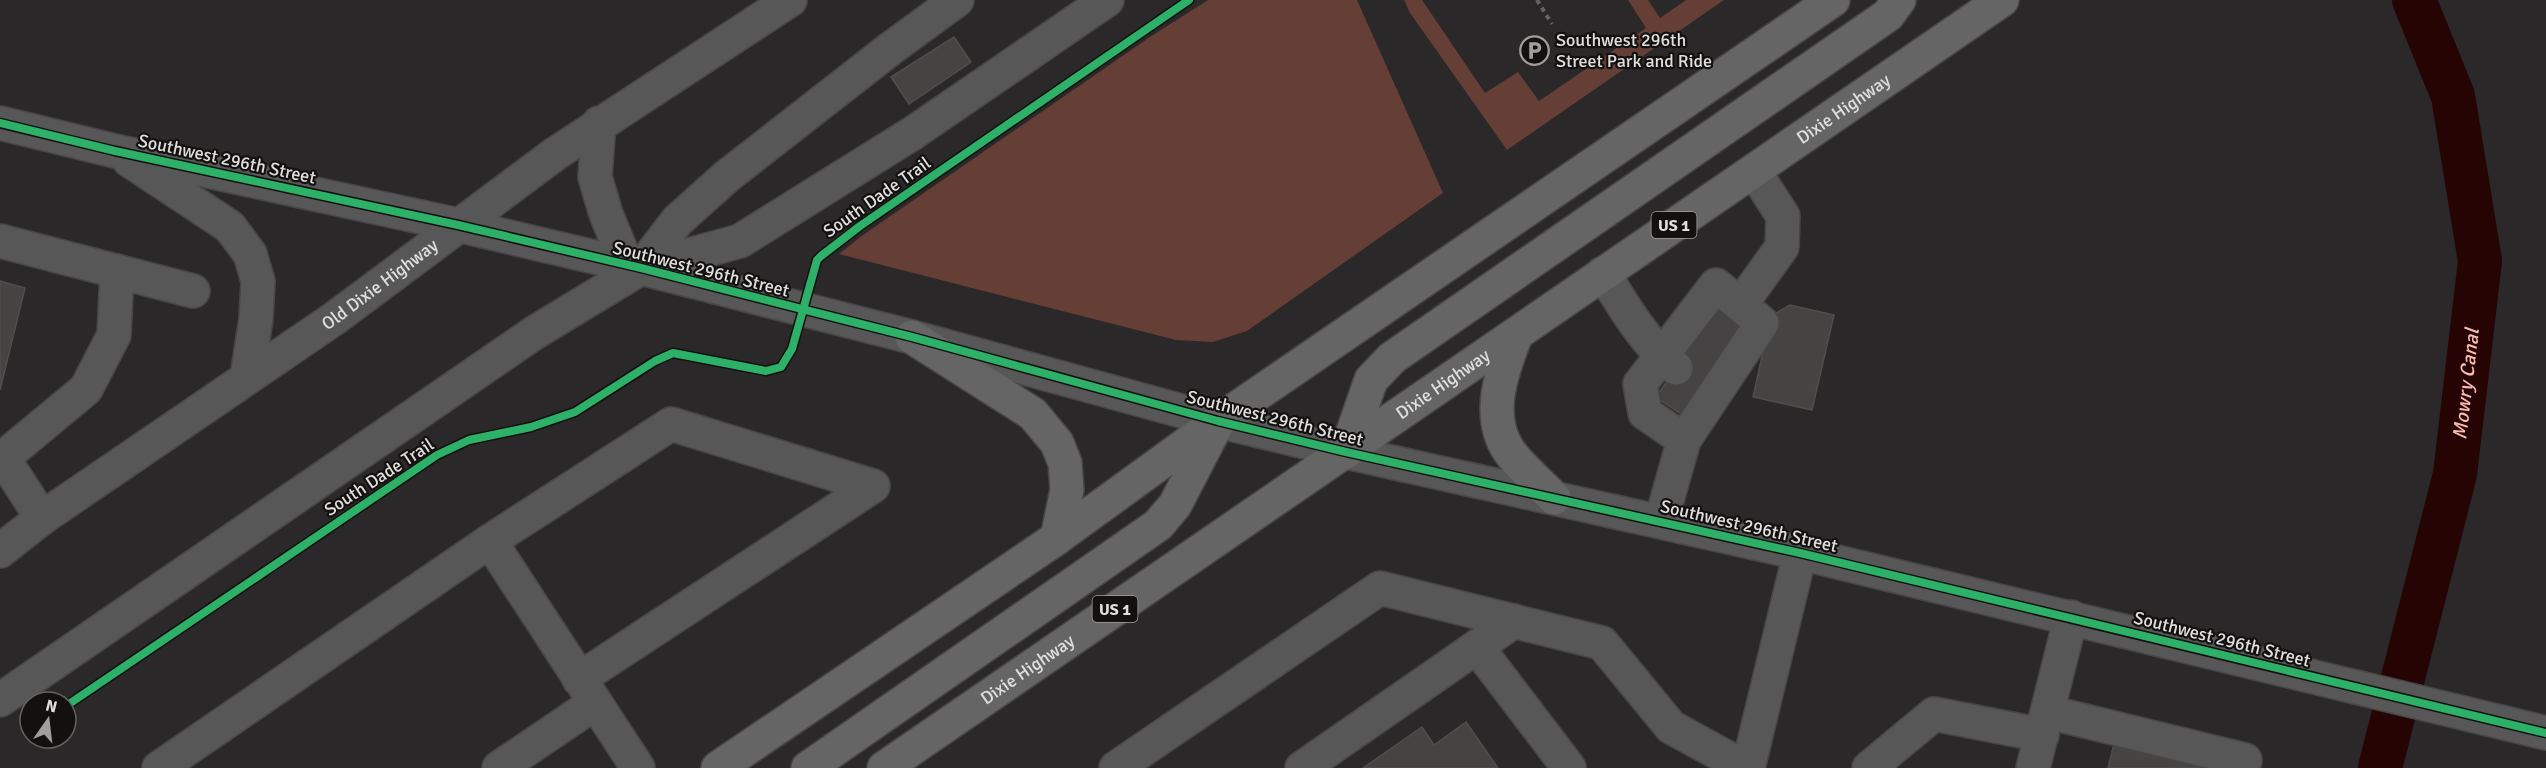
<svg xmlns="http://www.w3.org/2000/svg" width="2546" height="768" viewBox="0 0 2546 768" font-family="Signika,sans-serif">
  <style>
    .green { fill: #653e35 }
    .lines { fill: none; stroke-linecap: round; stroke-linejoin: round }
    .canal { stroke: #270404; stroke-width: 44 }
    .building { fill: #454443; stroke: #4f4e4d; stroke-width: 1.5 }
    .minor-tunnel { stroke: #454343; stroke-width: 33; stroke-dasharray: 33 16; stroke-linecap: butt }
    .minor-casing { stroke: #474545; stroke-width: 36 }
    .highway-casing { stroke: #474545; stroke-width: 36 }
    .path { stroke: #656464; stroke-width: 4; stroke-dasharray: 4.5 4.5; stroke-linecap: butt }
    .minor { stroke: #575757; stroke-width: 33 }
    .highway { stroke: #666565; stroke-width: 33 }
    .cycleway-casing { stroke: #121110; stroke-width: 11 }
    .cycleway { stroke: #2db169; stroke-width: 8 }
    .labels { text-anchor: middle; stroke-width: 4.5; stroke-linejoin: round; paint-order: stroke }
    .shield { fill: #121110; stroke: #a3a1a0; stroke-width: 1.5 }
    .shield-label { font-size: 16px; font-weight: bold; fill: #e1dfde }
    .poi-label { font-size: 18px; fill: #e1dfde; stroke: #121110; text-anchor: start }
    .street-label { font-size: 18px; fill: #e1dfde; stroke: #121110 }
    .water-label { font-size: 20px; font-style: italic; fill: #f9beb0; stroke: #121110 }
  </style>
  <rect width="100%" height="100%" fill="#2a2828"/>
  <g class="green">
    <path d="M1208,0H1357L1443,193L1247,331L1213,342L1176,340L839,254L863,235L1150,37Z"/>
    <path d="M1404,0H1422L1485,93L1518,72L1539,101L1646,28L1628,0H1648L1660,18L1686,0H1724L1507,150L1410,13Z"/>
  </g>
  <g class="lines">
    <path class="canal" id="s1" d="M2380,768L2455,474L2480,261L2453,96L2414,0"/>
  </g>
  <g class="building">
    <path d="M954,37L971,62L909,104L891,77Z"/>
    <path d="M0,281L25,288L0,390Z"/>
    <path d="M1721,302L1753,323L1687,418L1656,397Z"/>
    <path d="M1790,305L1834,315L1812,410L1753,397L1771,316Z"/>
    <path d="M1466,722L1498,768H1363L1422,727L1434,745Z"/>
    <path d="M2114,744L2215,768H2108Z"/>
  </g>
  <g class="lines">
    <g class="minor-tunnel">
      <path d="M1703,328L1732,352"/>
      <path d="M1676,368L1706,391"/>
    </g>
    <defs>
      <g id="minor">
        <path d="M0,123L115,151L458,225L641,268L912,337L1218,421L1346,452L1800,553L2546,733"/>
        <path d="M599,123L595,177L606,214L627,265"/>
        <path d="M129,160L230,227L250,254L258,281L256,319L247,377"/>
        <path d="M0,241L193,291"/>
        <path d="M641,268L677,221L726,177L890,49L957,0"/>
        <path d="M1603,273C1624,307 1645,343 1676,368"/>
        <path d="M1741,304L1782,247L1783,216L1754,171"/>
        <path d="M42,518L3,458L86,389L114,335L117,271"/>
        <path d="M1661,521L1684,440L1645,413L1640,384L1716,285L1762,323L1684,440"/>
        <path id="s2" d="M0,551L42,518L335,318L555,154L790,0"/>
        <path d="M1477,647L1569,768"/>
        <path d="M579,679L873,486L671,424L490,541L638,768"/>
        <path d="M0,700L534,333L641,268L740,241L913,133L1107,0"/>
        <path d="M2048,712L2245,760L2243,768"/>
        <path d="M159,768L490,541"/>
        <path d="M499,768L595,703"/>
        <path d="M1116,768L1380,588L1602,643L1671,727L1746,768"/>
        <path d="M1302,768L1514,621"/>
        <path d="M1748,768L1800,553"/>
        <path d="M1869,768L1934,714L2042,735"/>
        <path d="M2033,768L2071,617"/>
      </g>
      <g id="highway">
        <path d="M1516,335C1502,371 1485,415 1509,451C1521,468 1540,483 1554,498"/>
        <path d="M912,337L1033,414L1057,443L1065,463L1067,490L1057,538"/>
        <path d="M1346,452L1371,380L1392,358L1888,15L1899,0"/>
        <path d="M718,768L1057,538L1218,421L1833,0"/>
        <path d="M808,768L1158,525L1175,505L1216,426"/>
        <path id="s3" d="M884,768L2002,0"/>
      </g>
    </defs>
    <use href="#minor" class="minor-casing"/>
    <use href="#highway" class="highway-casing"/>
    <path class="path" d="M1537,0L1552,24"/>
    <use href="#minor" class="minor"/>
    <use href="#highway" class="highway"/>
    <defs>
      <g id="cycleway">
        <path d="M0,123L115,151L458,225L641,268L912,337L1218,421L1346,452L1800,553L2546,733"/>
        <path d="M66,706L437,455L469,440L531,427L575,412L655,361L673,353L766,371L781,367L792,349L817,260L821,256L860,226L1189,0"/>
      </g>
    </defs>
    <use href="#cycleway" class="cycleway-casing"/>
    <use href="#cycleway" class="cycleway"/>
  </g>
  <defs>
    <symbol id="parking-ring" viewBox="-11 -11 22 22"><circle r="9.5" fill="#121110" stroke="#a19f9e" stroke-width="1.5"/><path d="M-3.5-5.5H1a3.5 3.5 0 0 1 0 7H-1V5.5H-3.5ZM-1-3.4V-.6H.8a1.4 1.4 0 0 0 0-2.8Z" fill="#a19f9e"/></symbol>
  </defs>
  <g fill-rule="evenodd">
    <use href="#parking-ring" x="1518" y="34" width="33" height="33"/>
  </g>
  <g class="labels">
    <g class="shield">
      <rect x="1651.5" y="212" width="45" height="26" rx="4.5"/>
      <rect x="1092.5" y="596" width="45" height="26" rx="4.5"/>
    </g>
    <g class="shield-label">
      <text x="1674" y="231">US 1</text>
      <text x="1115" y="615">US 1</text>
    </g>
    <g class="poi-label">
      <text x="1556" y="46">Southwest 296th<tspan x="1556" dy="21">Street Park and Ride</tspan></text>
    </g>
    <g class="street-label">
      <text dy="6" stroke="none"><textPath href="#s3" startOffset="1164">Dixie Highway</textPath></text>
      <text transform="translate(227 159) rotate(12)" y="6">Southwest 296th Street</text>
      <text transform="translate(877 197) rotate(-35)" y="6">South Dade Trail</text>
      <text transform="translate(701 269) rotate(14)" y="6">Southwest 296th Street</text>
      <text dy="6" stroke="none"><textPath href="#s2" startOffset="464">Old Dixie Highway</textPath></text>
      <text dy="6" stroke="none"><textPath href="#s3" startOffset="678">Dixie Highway</textPath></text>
      <text transform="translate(1275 418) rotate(14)" y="6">Southwest 296th Street</text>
      <text transform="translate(379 477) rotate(-33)" y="6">South Dade Trail</text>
      <text transform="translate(1749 526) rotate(13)" y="6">Southwest 296th Street</text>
      <text transform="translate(2222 639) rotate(14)" y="6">Southwest 296th Street</text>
      <text dy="6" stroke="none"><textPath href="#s3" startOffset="174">Dixie Highway</textPath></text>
    </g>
    <g class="water-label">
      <text dy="7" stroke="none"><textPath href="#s1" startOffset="394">Mowry Canal</textPath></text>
    </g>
  </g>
  <g transform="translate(48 720) rotate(14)"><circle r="28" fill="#121110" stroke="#656362" stroke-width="1.5"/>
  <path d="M0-4.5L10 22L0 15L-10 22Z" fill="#a19f9e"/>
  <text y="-9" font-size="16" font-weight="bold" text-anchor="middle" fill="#e1dfde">N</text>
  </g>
</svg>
